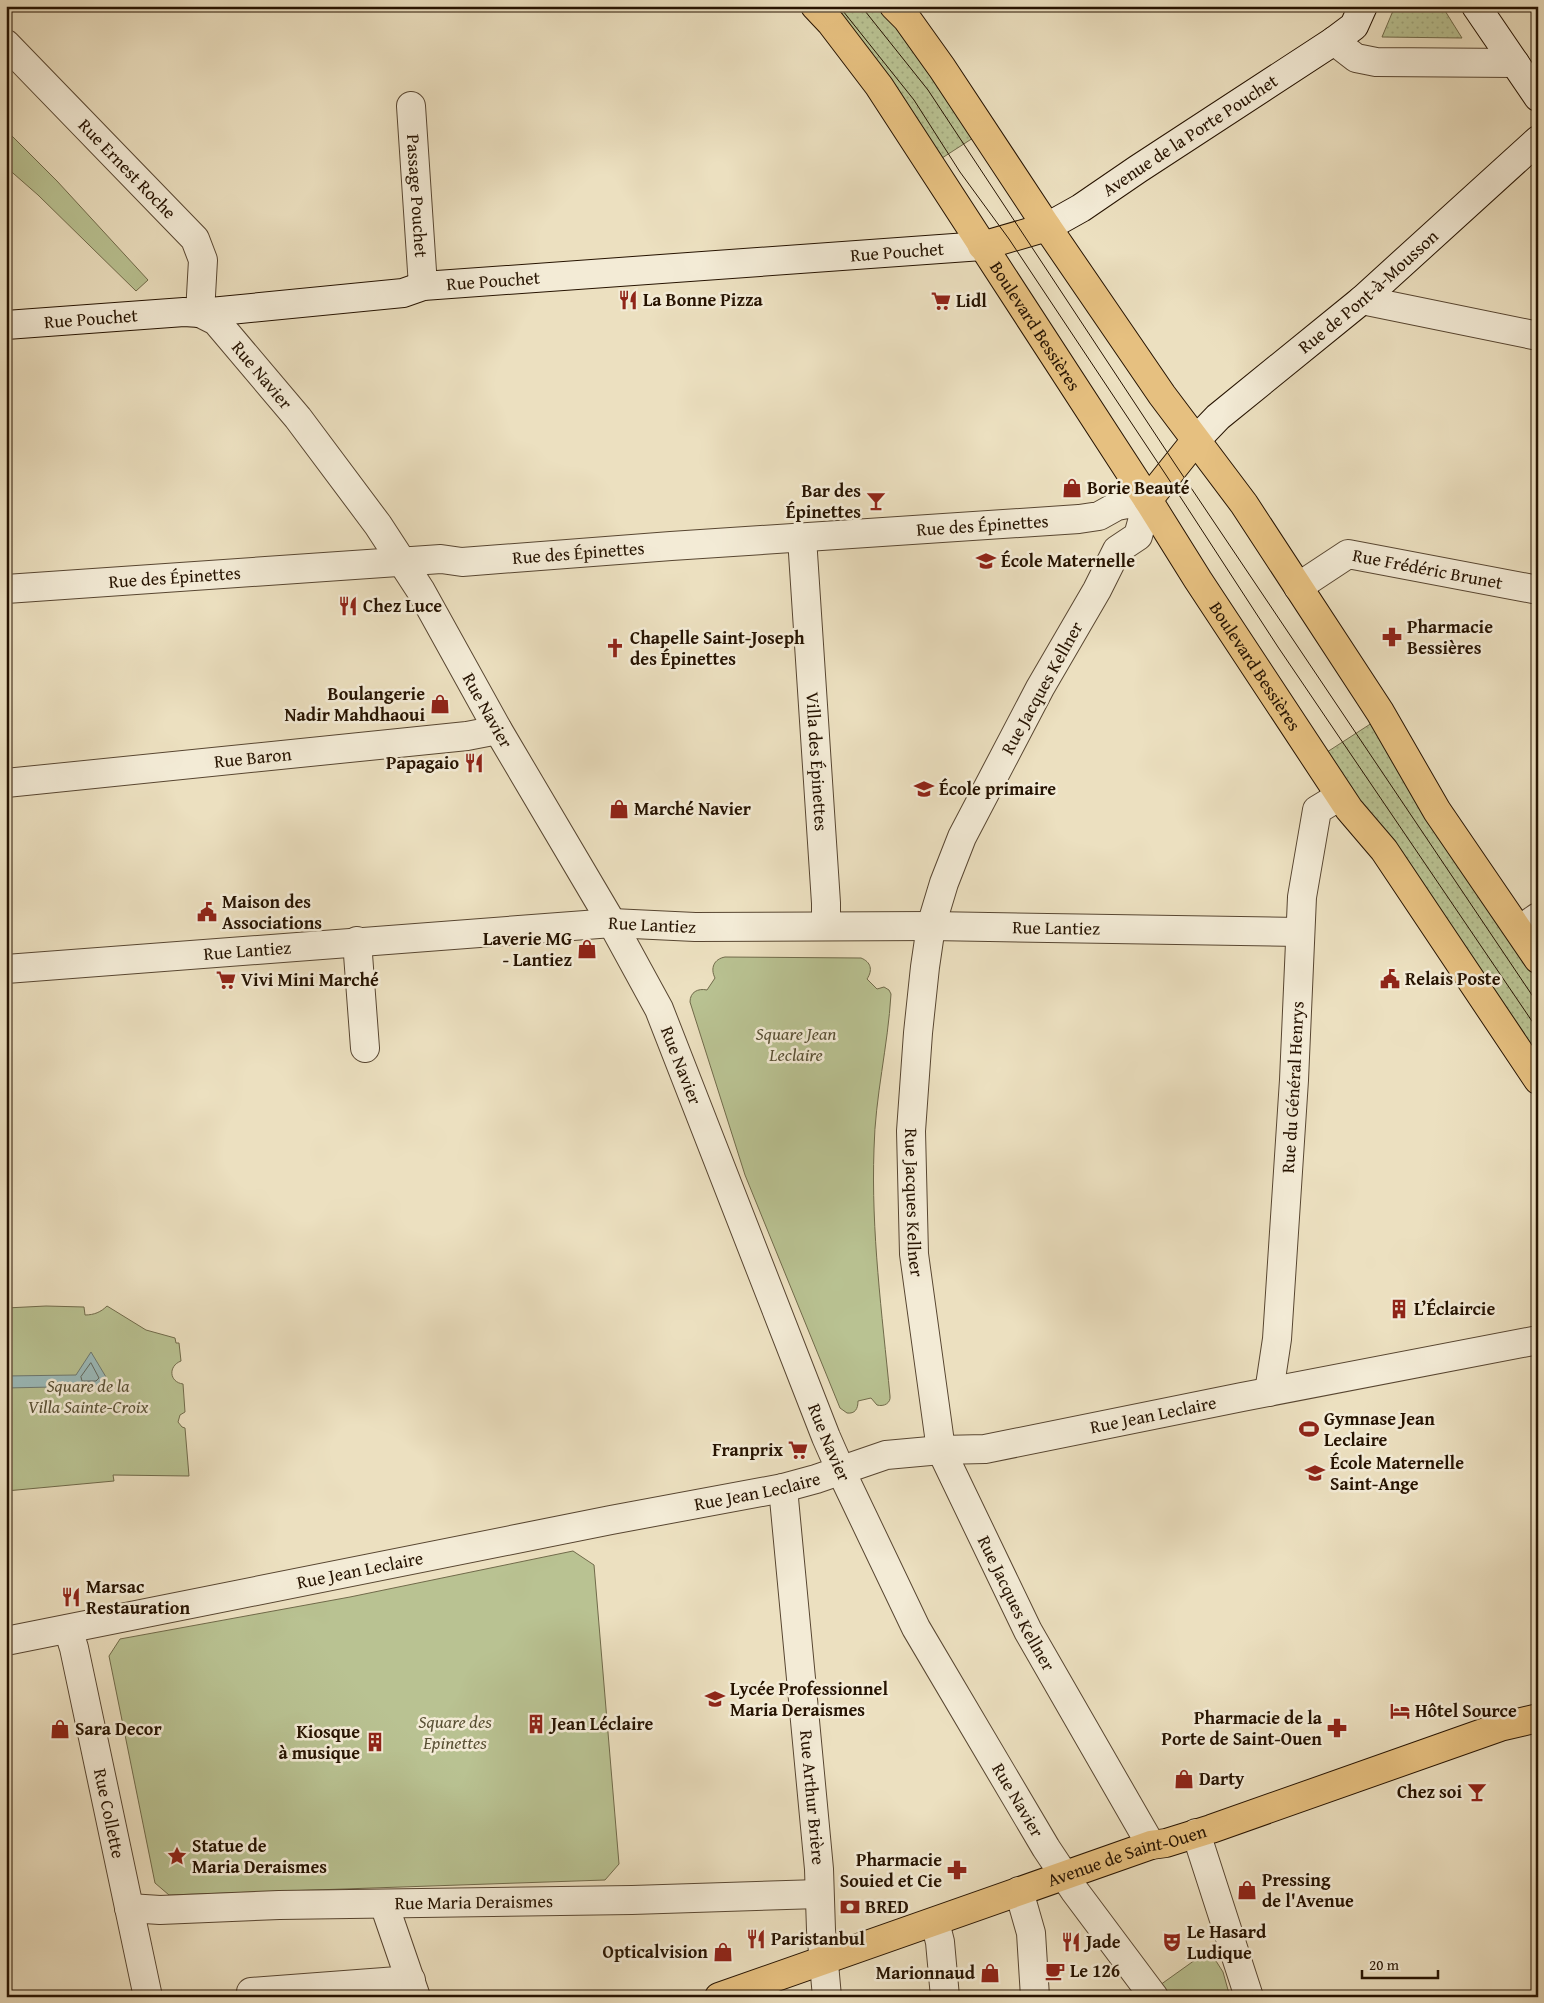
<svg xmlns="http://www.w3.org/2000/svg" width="1544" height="2003" viewBox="0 0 1544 2003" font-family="'Gentium Book Plus',serif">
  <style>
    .grass { fill: url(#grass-dots); stroke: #706a4a }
    .green { fill: #b9c292; stroke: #706a4a }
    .water { fill: #9bbbbb; stroke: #6c7871 }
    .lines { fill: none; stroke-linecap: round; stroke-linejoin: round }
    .shore { stroke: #60675e; stroke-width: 1 }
    .street-casing { stroke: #584631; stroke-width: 30 }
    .secondary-casing { stroke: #261301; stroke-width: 30 }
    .primary-casing { stroke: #261301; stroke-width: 30 }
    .street { stroke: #f3ebd6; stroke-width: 28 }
    .secondary { stroke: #f3ebd6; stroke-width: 28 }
    .primary { stroke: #e6c080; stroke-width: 28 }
    .tram { stroke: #261301; stroke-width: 1 }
    .labels { text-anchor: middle; stroke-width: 5; stroke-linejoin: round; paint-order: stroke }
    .street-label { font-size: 18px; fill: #261301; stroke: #f3ebd6 }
    .poi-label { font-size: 18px; font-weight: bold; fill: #261301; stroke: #f3ebd6; text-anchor: start }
    .park-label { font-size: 18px; font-style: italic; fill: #595034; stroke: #f3ebd6 }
  </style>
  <defs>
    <pattern id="grass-dots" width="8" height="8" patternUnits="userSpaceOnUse" patternTransform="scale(1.25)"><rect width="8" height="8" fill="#b9c292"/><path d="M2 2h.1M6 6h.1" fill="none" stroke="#9fa67c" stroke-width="1.8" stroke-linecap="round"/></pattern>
  </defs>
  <rect width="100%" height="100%" fill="#ece0c0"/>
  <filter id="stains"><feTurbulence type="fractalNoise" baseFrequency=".004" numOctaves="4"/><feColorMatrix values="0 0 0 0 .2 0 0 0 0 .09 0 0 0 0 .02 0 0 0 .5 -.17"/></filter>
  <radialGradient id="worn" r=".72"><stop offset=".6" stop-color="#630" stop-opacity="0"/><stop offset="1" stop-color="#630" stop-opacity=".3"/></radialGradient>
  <g class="grass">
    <path d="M828,6H878C916,45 944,93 973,138L939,160Z"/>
    <path d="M1395,6H1442L1462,38L1382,37Z"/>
    <path d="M1375,721L1427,810L1538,974V1058L1324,754Z"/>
  </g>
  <g class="green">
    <path d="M6,130L57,181L148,280L136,291L38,195L6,167Z"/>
    <path d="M725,957L861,958C871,962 873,970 867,979L877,989L884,987L889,990L891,994C888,1046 875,1097 874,1149C871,1232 882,1313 890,1396C891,1403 884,1407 877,1405L871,1398L858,1401C858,1409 855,1414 847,1413L840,1408L745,1175L690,1002C690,992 698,988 707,990L715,978C710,968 714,959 725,957Z"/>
    <path d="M46,1306L84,1307L85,1315C94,1315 101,1312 107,1306L146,1330L175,1338L176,1343H179L181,1361C168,1366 169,1382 183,1384L185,1412L180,1415L178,1422L182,1427L185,1428L189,1476L113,1475L114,1481L6,1491V1308Z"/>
    <path d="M573,1551L594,1565L619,1864L605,1880L169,1895L155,1883L109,1656L120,1639L350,1597Z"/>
    <path d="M1209,1950L1223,1972L1230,1997H1169L1160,1985Z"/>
  </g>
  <path class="water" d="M91,1352L106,1377L100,1386L6,1388V1376L76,1375Z"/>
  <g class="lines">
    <path class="shore" d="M91,1363L99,1378L96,1381H82L81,1377Z"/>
    <defs>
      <g id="street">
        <path d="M1334,41L1356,58L1376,62L1515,63"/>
        <path id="s1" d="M6,44L195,239L203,260L200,313L216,321L298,418L378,525L421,591L498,730L612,923L659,1009L826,1437L841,1471L916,1628L1046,1848L1074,1890L1154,1997"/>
        <path id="s2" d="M411,106L423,286"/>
        <path d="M1362,300L1538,336"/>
        <path id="s3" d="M802,538L826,903V926"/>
        <path id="s4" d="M1298,587L1348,554L1538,590"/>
        <path id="s5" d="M6,589L441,559L462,562L671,546L1079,519L1099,516L1117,506L1148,500L1138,536L1117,550L1097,590L1040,688L962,837L944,883L931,926L925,967L918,1033L911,1131L914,1254L941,1450L1028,1631L1151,1845"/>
        <path id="s6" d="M6,783L467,736L498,730"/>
        <path d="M1519,930L1538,917"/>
        <path d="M357,941L365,1048"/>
        <path id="s7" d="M6,969L612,923L695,927L931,926L1299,932"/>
        <path id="s8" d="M1269,1392L1277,1339L1294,1080L1302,897L1317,810L1340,796"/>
        <path id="s9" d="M783,1488L819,1869L821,1930L827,1997"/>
        <path id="s10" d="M68,1629L74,1648L148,1997"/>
        <path id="s11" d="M6,1641L611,1520L783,1488L816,1479L886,1455L941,1450L985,1449L1242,1397L1538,1340"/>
        <path d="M1196,1833L1249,1997"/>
        <path d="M1019,1891L1031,1933L1035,1997"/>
        <path d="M384,1904L416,1997"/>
        <path id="s12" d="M129,1908L160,1910L279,1905L632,1900L819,1894"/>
        <path d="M935,1922L940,1942L945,1997"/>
        <path d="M251,1992L411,1980"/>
      </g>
      <g id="secondary">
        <path d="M1476,6L1538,97"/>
        <path id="s13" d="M1047,227L1081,208L1138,169L1334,41L1354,26L1363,6"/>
        <path id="s14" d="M6,325L184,312L200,313L403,293L423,286L982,246"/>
        <path id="s15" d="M1195,441L1218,417L1362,300L1538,140"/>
      </g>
      <g id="primary">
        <path id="s16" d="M815,6L831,23L879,86L1148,500L1198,580L1349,809L1384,850L1538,1080"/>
        <path d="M894,6L907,19L942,68L1047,227L1162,395L1244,504L1380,712L1437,811L1538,959"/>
        <path d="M982,246L1047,227"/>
        <path d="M1148,500L1195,441"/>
        <path id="s17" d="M719,1997L1151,1845L1166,1843L1211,1829L1500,1727L1538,1718"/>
      </g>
    </defs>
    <use href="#street" class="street-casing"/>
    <use href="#secondary" class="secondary-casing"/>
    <use href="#primary" class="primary-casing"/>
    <use href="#street" class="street"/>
    <use href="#secondary" class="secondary"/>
    <use href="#primary" class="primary"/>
    <g class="tram">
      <path d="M839,6L914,100L960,172L1009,239L1166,475L1278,647L1538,1030"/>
      <path d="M861,6L928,90L1175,464L1538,1004"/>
    </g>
  </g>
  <defs>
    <symbol id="restaurant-bare" viewBox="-9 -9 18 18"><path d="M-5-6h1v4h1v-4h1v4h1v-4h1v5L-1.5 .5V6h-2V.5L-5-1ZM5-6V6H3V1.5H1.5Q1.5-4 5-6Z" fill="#8f2418" stroke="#f3ebd6" stroke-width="2.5" paint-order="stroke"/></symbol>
    <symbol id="supermarket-bare" viewBox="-9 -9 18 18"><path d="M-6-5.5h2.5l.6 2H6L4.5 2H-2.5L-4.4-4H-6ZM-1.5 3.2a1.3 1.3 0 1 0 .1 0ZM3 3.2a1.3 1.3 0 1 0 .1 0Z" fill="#8f2418" stroke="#f3ebd6" stroke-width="2.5" paint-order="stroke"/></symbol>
    <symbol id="shop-bare" viewBox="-9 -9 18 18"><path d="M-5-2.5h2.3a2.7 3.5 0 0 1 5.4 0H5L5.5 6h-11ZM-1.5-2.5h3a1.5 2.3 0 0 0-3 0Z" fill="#8f2418" stroke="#f3ebd6" stroke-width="2.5" paint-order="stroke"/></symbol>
    <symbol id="bar-bare" viewBox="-9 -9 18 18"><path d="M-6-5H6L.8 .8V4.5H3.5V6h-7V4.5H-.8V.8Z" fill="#8f2418" stroke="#f3ebd6" stroke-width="2.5" paint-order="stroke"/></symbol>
    <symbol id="school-bare" viewBox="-9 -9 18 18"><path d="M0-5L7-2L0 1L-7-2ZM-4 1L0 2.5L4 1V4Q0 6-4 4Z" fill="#8f2418" stroke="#f3ebd6" stroke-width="2.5" paint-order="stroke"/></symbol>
    <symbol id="pharmacy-bare" viewBox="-9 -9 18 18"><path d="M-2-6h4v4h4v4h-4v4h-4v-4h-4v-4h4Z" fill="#8f2418" stroke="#f3ebd6" stroke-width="2.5" paint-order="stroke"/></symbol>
    <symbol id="church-bare" viewBox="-9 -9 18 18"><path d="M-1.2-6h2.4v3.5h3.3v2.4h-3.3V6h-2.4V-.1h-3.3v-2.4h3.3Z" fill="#8f2418" stroke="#f3ebd6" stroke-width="2.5" paint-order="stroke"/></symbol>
    <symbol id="civic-bare" viewBox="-9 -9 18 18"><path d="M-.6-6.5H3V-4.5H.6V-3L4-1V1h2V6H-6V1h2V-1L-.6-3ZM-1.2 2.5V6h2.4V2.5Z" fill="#8f2418" stroke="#f3ebd6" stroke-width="2.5" paint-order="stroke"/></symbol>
    <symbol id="building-bare" viewBox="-9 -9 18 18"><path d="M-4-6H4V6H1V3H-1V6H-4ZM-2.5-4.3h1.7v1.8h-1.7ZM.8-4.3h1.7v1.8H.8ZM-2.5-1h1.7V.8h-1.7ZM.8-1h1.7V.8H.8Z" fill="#8f2418" stroke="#f3ebd6" stroke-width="2.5" paint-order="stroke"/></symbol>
    <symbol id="stadium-bare" viewBox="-9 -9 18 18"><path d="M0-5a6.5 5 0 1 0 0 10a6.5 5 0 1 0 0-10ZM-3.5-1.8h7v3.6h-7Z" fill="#8f2418" stroke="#f3ebd6" stroke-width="2.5" paint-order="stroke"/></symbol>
    <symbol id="hotel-bare" viewBox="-9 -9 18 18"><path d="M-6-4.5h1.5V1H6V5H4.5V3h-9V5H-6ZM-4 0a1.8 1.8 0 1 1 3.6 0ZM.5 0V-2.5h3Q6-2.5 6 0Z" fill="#8f2418" stroke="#f3ebd6" stroke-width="2.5" paint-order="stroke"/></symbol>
    <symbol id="sight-bare" viewBox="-9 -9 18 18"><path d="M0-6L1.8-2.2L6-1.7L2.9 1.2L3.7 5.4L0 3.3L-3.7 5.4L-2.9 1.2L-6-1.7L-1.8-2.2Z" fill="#8f2418" stroke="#f3ebd6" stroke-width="2.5" paint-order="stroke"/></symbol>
    <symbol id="bank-bare" viewBox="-9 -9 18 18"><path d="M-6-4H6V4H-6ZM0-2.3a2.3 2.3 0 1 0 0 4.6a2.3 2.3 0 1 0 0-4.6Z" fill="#8f2418" stroke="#f3ebd6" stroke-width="2.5" paint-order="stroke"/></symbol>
    <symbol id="theatre-bare" viewBox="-9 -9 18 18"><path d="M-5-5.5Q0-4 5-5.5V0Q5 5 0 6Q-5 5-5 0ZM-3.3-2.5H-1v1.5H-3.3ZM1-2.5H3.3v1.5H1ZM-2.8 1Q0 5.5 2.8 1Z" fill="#8f2418" stroke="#f3ebd6" stroke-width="2.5" paint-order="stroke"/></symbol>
    <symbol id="cafe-bare" viewBox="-9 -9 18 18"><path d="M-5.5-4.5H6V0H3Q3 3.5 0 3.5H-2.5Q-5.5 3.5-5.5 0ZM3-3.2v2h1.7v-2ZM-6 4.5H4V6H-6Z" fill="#8f2418" stroke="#f3ebd6" stroke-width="2.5" paint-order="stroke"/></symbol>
  </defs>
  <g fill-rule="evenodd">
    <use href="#restaurant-bare" x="614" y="286" width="28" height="28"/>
    <use href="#supermarket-bare" x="927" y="287" width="28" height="28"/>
    <use href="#shop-bare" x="1058" y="474" width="28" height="28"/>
    <use href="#bar-bare" x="862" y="487" width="28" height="28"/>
    <use href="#school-bare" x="972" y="547" width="28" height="28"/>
    <use href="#restaurant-bare" x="334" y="592" width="28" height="28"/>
    <use href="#pharmacy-bare" x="1378" y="623" width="28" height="28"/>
    <use href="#church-bare" x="601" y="634" width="28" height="28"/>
    <use href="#shop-bare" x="426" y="690" width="28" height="28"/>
    <use href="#restaurant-bare" x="460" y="749" width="28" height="28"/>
    <use href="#school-bare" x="910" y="775" width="28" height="28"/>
    <use href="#shop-bare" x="605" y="795" width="28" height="28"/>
    <use href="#civic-bare" x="193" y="898" width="28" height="28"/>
    <use href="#shop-bare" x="573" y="935" width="28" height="28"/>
    <use href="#civic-bare" x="1376" y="965" width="28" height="28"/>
    <use href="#supermarket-bare" x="212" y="966" width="28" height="28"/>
    <use href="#building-bare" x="1385" y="1295" width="28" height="28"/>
    <use href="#stadium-bare" x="1295" y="1415" width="28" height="28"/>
    <use href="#supermarket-bare" x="784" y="1436" width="28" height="28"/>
    <use href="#school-bare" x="1301" y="1459" width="28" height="28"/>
    <use href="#restaurant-bare" x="57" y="1583" width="28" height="28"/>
    <use href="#school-bare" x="701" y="1685" width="28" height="28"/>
    <use href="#hotel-bare" x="1386" y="1697" width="28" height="28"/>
    <use href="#building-bare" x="522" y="1710" width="28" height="28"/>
    <use href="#pharmacy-bare" x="1323" y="1714" width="28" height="28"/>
    <use href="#shop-bare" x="46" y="1715" width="28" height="28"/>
    <use href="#building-bare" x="361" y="1728" width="28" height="28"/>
    <use href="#shop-bare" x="1170" y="1765" width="28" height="28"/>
    <use href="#bar-bare" x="1463" y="1778" width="28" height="28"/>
    <use href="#sight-bare" x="163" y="1842" width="28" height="28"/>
    <use href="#pharmacy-bare" x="943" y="1856" width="28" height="28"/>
    <use href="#shop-bare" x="1233" y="1876" width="28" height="28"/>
    <use href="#bank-bare" x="836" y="1893" width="28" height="28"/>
    <use href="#restaurant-bare" x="742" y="1925" width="28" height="28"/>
    <use href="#restaurant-bare" x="1057" y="1928" width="28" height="28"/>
    <use href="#theatre-bare" x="1158" y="1928" width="28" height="28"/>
    <use href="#shop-bare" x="709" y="1938" width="28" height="28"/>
    <use href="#cafe-bare" x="1041" y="1957" width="28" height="28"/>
    <use href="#shop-bare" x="976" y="1959" width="28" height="28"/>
  </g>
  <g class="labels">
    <g class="street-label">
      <text dy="6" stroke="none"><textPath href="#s13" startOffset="170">Avenue de la Porte Pouchet</textPath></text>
      <text dy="6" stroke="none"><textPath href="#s1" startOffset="174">Rue Ernest Roche</textPath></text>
      <text dy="6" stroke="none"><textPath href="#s2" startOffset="90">Passage Pouchet</textPath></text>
      <text dy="6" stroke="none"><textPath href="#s14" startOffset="895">Rue Pouchet</textPath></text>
      <text dy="6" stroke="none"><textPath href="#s14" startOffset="490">Rue Pouchet</textPath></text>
      <text dy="6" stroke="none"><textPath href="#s15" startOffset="229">Rue de Pont-à-Mousson</textPath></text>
      <text dy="6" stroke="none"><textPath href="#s14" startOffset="85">Rue Pouchet</textPath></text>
      <text dy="6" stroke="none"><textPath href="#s16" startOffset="389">Boulevard Bessières</textPath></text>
      <text dy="6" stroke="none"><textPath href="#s1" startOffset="436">Rue Navier</textPath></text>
      <text dy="6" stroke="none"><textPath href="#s5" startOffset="979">Rue des Épinettes</textPath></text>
      <text dy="6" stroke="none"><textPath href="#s5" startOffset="574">Rue des Épinettes</textPath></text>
      <text dy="6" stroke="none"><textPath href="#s4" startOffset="141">Rue Frédéric Brunet</textPath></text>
      <text dy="6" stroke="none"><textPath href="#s5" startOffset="169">Rue des Épinettes</textPath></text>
      <text dy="6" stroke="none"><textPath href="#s16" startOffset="794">Boulevard Bessières</textPath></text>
      <text transform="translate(1042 688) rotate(-61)" y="6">Rue Jacques Kellner</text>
      <text dy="6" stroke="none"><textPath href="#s1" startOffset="841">Rue Navier</textPath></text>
      <text dy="6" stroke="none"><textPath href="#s6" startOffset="248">Rue Baron</textPath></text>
      <text dy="6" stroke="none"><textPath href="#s3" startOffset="224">Villa des Épinettes</textPath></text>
      <text dy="6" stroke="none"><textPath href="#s7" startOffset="648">Rue Lantiez</textPath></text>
      <text dy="6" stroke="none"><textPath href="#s7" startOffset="1052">Rue Lantiez</textPath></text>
      <text dy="6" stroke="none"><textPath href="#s7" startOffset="242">Rue Lantiez</textPath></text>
      <text dy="6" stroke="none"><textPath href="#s1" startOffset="1246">Rue Navier</textPath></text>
      <text dy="6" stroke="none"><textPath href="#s8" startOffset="306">Rue du Général Henrys</textPath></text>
      <text dy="6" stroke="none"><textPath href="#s5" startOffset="1909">Rue Jacques Kellner</textPath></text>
      <text dy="6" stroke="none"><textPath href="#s11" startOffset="1171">Rue Jean Leclaire</textPath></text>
      <text dy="6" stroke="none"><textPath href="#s1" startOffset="1651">Rue Navier</textPath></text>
      <text dy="6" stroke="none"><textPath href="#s11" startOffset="766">Rue Jean Leclaire</textPath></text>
      <text dy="6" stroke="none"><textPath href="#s11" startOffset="361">Rue Jean Leclaire</textPath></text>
      <text dy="6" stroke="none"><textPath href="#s5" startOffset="2329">Rue Jacques Kellner</textPath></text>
      <text dy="6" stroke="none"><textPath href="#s9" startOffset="311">Rue Arthur Brière</textPath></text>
      <text dy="6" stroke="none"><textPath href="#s1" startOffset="2056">Rue Navier</textPath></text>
      <text dy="6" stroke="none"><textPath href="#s10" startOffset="189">Rue Collette</textPath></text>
      <text dy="6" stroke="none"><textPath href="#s17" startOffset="432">Avenue de Saint-Ouen</textPath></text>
      <text dy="6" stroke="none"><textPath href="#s12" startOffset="345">Rue Maria Deraismes</textPath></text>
    </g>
    <g class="poi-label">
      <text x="643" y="306">La Bonne Pizza</text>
      <text x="956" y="307">Lidl</text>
      <text x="1087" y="494">Borie Beauté</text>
      <text x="861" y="497" text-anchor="end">Bar des<tspan x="861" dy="21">Épinettes</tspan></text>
      <text x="1001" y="567">École Maternelle</text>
      <text x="363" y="612">Chez Luce</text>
      <text x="1407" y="633">Pharmacie<tspan x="1407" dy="21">Bessières</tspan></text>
      <text x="630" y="644">Chapelle Saint-Joseph<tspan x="630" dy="21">des Épinettes</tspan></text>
      <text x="425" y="700" text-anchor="end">Boulangerie<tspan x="425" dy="21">Nadir Mahdhaoui</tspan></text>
      <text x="459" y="769" text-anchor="end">Papagaio</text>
      <text x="939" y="795">École primaire</text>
      <text x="634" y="815">Marché Navier</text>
      <text x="222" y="908">Maison des<tspan x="222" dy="21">Associations</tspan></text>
      <text x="572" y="945" text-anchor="end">Laverie MG<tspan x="572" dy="21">- Lantiez</tspan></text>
      <text x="1405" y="985">Relais Poste</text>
      <text x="241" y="986">Vivi Mini Marché</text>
      <text x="1414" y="1315">L’Éclaircie</text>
      <text x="1324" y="1425">Gymnase Jean<tspan x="1324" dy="21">Leclaire</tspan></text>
      <text x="783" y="1456" text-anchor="end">Franprix</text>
      <text x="1330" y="1469">École Maternelle<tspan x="1330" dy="21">Saint-Ange</tspan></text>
      <text x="86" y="1593">Marsac<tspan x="86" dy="21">Restauration</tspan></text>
      <text x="730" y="1695">Lycée Professionnel<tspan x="730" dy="21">Maria Deraismes</tspan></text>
      <text x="1415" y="1717">Hôtel Source</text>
      <text x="1322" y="1724" text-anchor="end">Pharmacie de la<tspan x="1322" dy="21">Porte de Saint-Ouen</tspan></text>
      <text x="551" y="1730">Jean Léclaire</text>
      <text x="75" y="1735">Sara Decor</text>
      <text x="360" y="1738" text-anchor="end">Kiosque<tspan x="360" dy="21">à musique</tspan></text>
      <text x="1199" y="1785">Darty</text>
      <text x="1462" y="1798" text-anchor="end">Chez soi</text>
      <text x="192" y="1852">Statue de<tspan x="192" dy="21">Maria Deraismes</tspan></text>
      <text x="942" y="1866" text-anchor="end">Pharmacie<tspan x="942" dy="21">Souied et Cie</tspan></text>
      <text x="1262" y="1886">Pressing<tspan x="1262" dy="21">de l'Avenue</tspan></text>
      <text x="865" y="1913">BRED</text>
      <text x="1187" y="1938">Le Hasard<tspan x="1187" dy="21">Ludique</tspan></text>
      <text x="771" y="1945">Paristanbul</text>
      <text x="1086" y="1948">Jade</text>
      <text x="708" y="1958" text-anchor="end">Opticalvision</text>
      <text x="1070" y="1977">Le 126</text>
      <text x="975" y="1979" text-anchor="end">Marionnaud</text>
    </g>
    <g class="park-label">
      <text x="796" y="1040">Square Jean<tspan x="796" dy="21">Leclaire</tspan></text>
      <text x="88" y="1392">Square de la<tspan x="88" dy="21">Villa Sainte-Croix</tspan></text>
      <text x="455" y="1728">Square des<tspan x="455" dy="21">Epinettes</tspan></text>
    </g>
  </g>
  <rect width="1544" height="2003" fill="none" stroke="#ece0c0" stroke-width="25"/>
  <rect x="8" y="8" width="1529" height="1988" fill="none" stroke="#261301" stroke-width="2.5"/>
  <rect x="12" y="12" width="1519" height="1978" fill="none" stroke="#261301"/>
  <path d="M1362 1970v8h76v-8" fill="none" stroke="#261301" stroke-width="2.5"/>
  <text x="1369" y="1970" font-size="15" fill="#261301" stroke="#f3ebd6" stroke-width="4" paint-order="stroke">20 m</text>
  <rect width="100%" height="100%" filter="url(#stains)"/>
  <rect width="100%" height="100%" fill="url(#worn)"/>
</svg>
